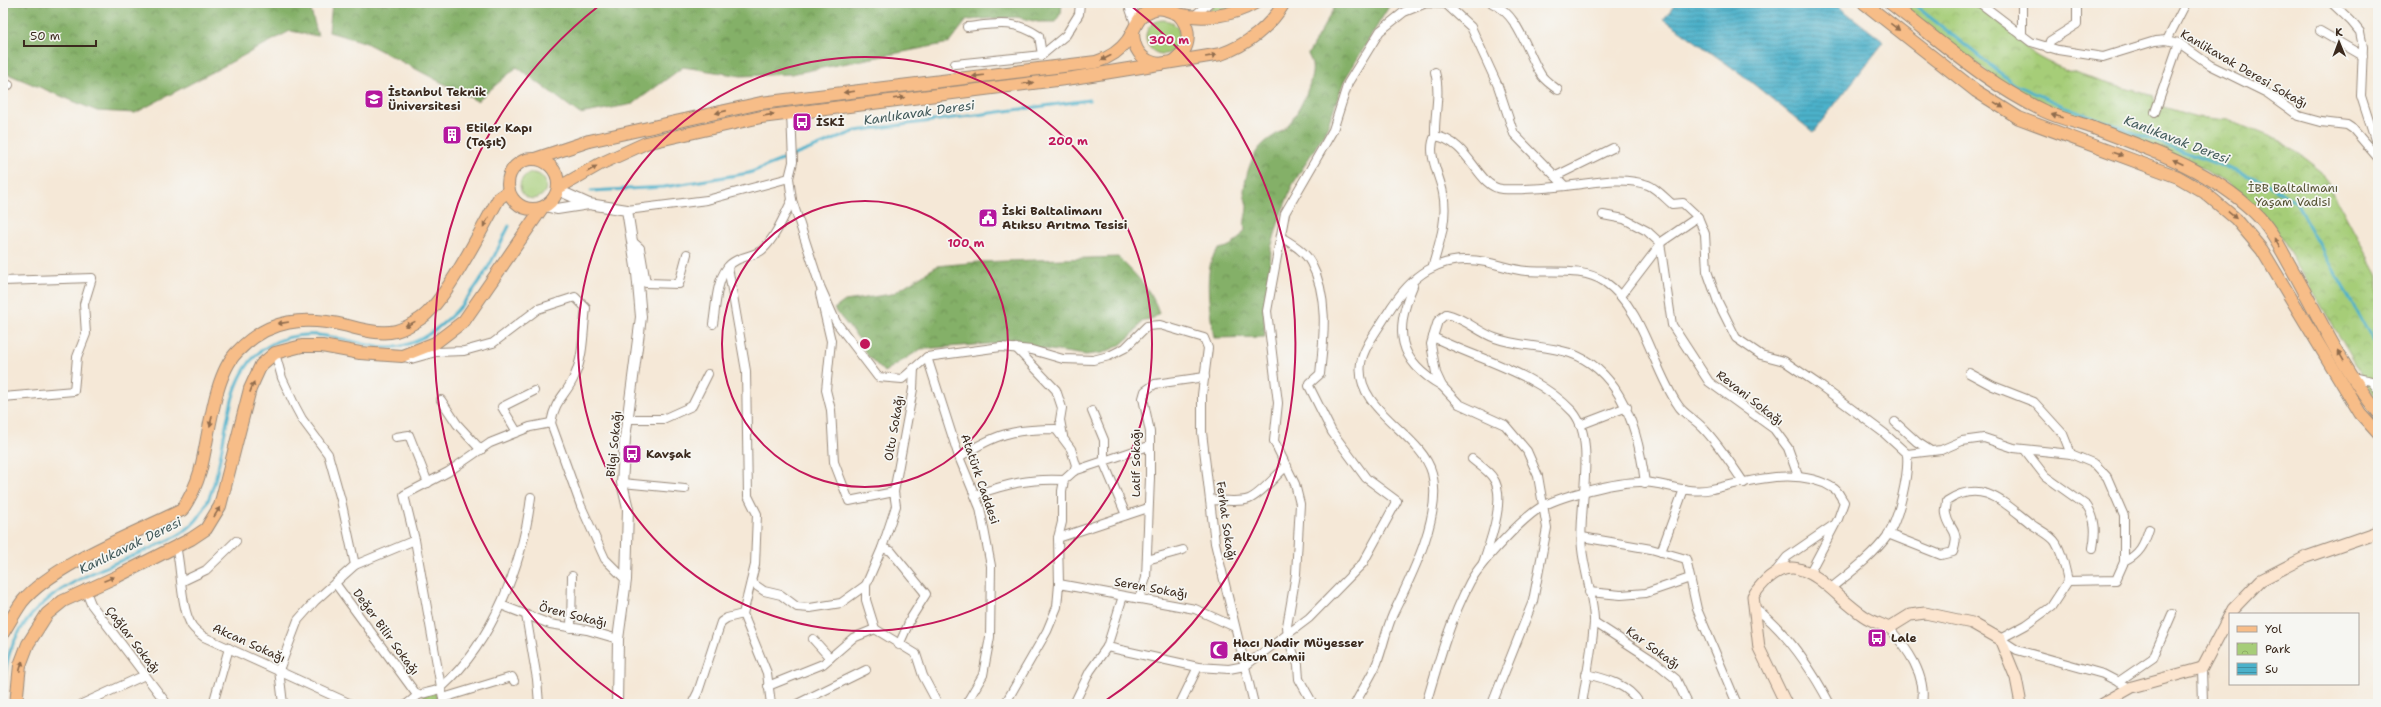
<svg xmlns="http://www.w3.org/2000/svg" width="2381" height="707" viewBox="0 0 2381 707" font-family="'Shantell Sans',sans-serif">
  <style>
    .grass { fill: #a6cd78; stroke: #707c4b }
    .forest { fill: url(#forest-crowns); stroke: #606d43 }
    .park { fill: url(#park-crowns); stroke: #707c4b }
    .water { fill: url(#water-rules); stroke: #436e74 }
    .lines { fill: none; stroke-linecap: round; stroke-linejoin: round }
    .stream { stroke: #4bb1ca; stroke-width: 3 }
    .minor-casing { stroke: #98897a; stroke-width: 10 }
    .tertiary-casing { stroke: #98897a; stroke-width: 12 }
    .secondary-casing { stroke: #98897a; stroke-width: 13 }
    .primary-casing { stroke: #98897a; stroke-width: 14 }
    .minor { stroke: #fff; stroke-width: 8 }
    .tertiary { stroke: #fff; stroke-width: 10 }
    .secondary { stroke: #fce5cf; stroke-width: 11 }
    .primary { stroke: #f7bd88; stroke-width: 12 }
    .oneway { fill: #906c4e }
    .ring { fill: none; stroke: #c2185b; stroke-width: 2 }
    .labels { text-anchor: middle; stroke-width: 3.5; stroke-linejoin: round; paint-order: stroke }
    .street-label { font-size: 12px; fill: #3b2a1e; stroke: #f6f6f2 }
    .poi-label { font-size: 12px; font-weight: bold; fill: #3b2a1e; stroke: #f6f6f2; text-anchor: start }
    .park-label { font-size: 12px; fill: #565334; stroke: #f6f6f2 }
    .water-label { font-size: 13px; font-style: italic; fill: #41595a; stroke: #f6f6f2 }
    .centre { fill: #c2185b; stroke: #f6f6f2; stroke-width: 2 }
    .ring-label { font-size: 12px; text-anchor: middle; font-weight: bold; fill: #c2185b; stroke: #f6f6f2; stroke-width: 3.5; stroke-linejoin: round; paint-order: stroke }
  </style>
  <defs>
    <pattern id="forest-crowns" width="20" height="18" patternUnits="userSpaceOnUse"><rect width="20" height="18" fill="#84b068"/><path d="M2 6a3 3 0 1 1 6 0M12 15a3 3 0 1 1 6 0" fill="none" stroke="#6d8f55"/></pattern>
    <pattern id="park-crowns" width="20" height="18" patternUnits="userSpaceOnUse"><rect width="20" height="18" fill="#a6cd78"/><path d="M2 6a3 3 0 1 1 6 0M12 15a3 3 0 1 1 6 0" fill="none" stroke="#90b067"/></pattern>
    <pattern id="water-rules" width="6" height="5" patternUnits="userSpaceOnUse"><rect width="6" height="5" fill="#4bb1ca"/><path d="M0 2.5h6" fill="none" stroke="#4090a3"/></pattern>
  </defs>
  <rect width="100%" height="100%" fill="#f6f6f2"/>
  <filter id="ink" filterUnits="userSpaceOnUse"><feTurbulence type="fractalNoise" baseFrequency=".025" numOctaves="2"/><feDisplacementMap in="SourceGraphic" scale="8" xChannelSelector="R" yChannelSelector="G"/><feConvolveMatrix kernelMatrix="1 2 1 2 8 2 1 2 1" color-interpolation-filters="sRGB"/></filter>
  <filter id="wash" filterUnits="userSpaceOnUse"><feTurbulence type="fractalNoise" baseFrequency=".012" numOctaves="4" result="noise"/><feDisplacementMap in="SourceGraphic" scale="16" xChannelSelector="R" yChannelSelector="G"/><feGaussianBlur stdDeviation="0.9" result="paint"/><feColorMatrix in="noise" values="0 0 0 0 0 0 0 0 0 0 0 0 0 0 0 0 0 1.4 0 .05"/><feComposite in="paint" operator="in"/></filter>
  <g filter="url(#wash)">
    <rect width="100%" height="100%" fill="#f5e8d7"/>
    <g class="grass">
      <circle cx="1163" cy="37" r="17"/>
      <circle cx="533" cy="186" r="13"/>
    </g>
    <g class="forest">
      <path d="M3,3H309L318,36L290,31L135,113L97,111L3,72Z"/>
      <path d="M332,3H1062L1061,13L1055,22H1038L1017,17L967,20L949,43L791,74L741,76L683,67L633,104L580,114L517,67L477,101L364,42L329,32Z"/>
      <path d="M1337,3H1391L1344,81L1326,130L1293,184L1281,214L1271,248L1269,283L1264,317L1265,337L1214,338C1211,318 1201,265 1218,250C1220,248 1225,248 1227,247C1236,243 1240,238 1245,230C1243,221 1247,215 1247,206C1246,201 1244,196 1244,191C1245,179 1250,161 1257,151C1266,138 1278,135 1287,126C1298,115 1315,80 1312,65C1312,61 1309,57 1308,54Z"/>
      <path d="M1118,257C1134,273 1154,292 1159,314L1152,319L1143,320L1133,334L1119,346L1102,353L1086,355L1001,343L921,349L884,372L866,354L859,339L834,309L845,301L892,294L937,266L979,262Z"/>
    </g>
    <g class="park">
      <path d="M1216,3H1245L1228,9L1208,11Z"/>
      <path d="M1896,3H1973L2018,36C2025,66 2124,87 2153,96L2155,102L2160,106L2197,117L2228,120L2283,142L2322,172L2378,276V402L2282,239L2255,207L2227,182L2180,157L2015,93Z"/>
      <path d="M436,692L438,704H414L423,696Z"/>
    </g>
    <path class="water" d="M1676,3H1834L1884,42L1813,132L1741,74L1664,19Z"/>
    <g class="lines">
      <g class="stream">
        <path d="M1912,3L2014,84L2066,107L2267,183L2296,203L2378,349"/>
        <path d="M591,191L664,187L749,173L856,131L1089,100"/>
        <path d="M3,694C5,677 6,659 13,644C37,589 98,571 149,549C166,541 186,534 198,518C233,471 214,378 268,346C302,325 338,338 373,346C420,357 462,310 484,274C494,259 501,242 509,226"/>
      </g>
    </g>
  </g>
  <g filter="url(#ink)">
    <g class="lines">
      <defs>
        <g id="minor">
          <path d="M1492,3C1519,15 1526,50 1540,73C1543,80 1552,85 1558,90"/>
          <path d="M1980,3L2031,42L2058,50L2103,57L2155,41L2167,40L2179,43L2210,65L2267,93L2299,116L2321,122L2347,125L2353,129L2378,158"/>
          <path d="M2022,3V36"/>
          <path d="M2332,3L2351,21L2360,32L2363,47L2361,96L2378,149"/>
          <path d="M1194,16L1209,3"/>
          <path d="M967,27C995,24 1014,19 1039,36L1042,55"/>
          <path d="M2320,31L2363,56"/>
          <path d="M2167,40L2186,3"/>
          <path d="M2048,48L2050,41L2077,24V3"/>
          <path d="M955,64L1042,55L1066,35L1079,14L1080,3"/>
          <path d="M1435,72C1441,93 1434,115 1435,136"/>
          <path d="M3,83L9,85"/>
          <path d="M791,112L793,162L789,178L792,200L820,286L836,322L878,377L902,379L927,357L1001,347L1032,350L1063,359L1093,360L1109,356L1125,348L1147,326L1160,325L1204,338L1208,348L1202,395V432L1215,543L1254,704"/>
          <path d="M2155,112L2179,43"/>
          <path d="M1556,176L1613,148"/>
          <path d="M627,210L707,200L789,178"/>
          <path d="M1603,215L1624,219L1647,231L1660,243L1672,325L1709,382L1774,429L1788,448L1798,476"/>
          <path d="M632,241L640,248L646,283L679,284L687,254"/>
          <path d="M1660,243L1698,217"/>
          <path d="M1433,265C1440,241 1448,218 1443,193C1440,176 1426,153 1435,136C1470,141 1477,187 1502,189C1522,190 1546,188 1566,186C1594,183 1621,176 1648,185C1656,188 1665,198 1672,204L1683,203L1698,217L1705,234L1707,271L1718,302L1736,338L1761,355L1784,361L1818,384L1884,433L1907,454C1909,474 1899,518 1888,535C1873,556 1851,572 1831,588"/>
          <path d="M728,267L746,371L748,496L757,514L755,565L743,614L767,673L771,704"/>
          <path d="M3,281L92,278L84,304L86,334L77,357L74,391L3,397"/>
          <path d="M1413,286C1394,330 1397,361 1442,386"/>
          <path d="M820,294L831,341L826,390L831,410L834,462L849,501L894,492L896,506L882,548L866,585V600L875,629"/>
          <path d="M1621,296L1660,245"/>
          <path d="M713,324C716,307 716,282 727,268C735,256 754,257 762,250C775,239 785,214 792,200"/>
          <path d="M1433,337L1438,321L1446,314C1465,318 1478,332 1495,338C1519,347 1546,345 1570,353C1622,371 1639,434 1645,483"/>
          <path d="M1016,348L1056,390L1062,408L1060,420L1063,436"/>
          <path d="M275,353L282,378L295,406L302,419L328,454L341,500L355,565L315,601L298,620L279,670L283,704"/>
          <path d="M402,356L411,359L436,352L464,351L493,343L538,309L575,297L586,308C583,329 584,355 575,375C567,395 555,398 551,423"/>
          <path d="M927,357L959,457L980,508L991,566L990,637L983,675L966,704"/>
          <path d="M1969,373L1993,386L2034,402L2063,434L2071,454"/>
          <path d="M2353,377L2371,381L2378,389"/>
          <path d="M441,400L457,424L481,450"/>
          <path d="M1092,411L1104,440V463L1126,515"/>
          <path d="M629,419H663L692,406L708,374"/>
          <path d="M1895,422L1917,442L1931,451"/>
          <path d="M1580,425L1627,407"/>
          <path d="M517,432L502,407L534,391"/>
          <path d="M396,437L409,435L428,483"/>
          <path d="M2025,450L2045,476L2087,506C2096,519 2096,532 2093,548"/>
          <path d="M1907,454L1941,450L1962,441L1984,438L2014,448L2071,454L2095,464L2107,477L2124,516V562L2116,580L2068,581"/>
          <path d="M959,457C996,434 1012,429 1056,429L1071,449L1076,465L1074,471L1064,480L1062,491V522L1058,538L1059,584L1057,607L1047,631L1005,704"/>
          <path d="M1472,459C1479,465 1489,471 1493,478C1507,497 1490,542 1483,563"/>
          <path d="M1074,471L1149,446"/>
          <path d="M622,483L685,489"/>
          <path d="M894,492L913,389L914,368"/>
          <path d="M975,495C1007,484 1029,478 1064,480"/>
          <path d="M1210,500C1222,500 1238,503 1249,499C1260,495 1276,475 1287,466"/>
          <path d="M1888,534L1941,555L1953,552C1961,529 1949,531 1946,514C1945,510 1947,505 1947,501C1981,478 2003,502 2030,523C2037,529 2052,535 2056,543C2063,554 2065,569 2068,581L2051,607L2026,625L2000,639L2017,650L2103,674L2130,688"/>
          <path d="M1582,537L1651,549L1686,559L1697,609L1737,704"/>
          <path d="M1058,538L1148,508"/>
          <path d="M176,546C182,570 180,607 192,626C195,630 200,634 204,637L351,704"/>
          <path d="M882,548L891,551L926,594L911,618L899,645"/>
          <path d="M1661,552L1684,489"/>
          <path d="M1147,560L1183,550"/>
          <path d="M2124,562C2140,554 2144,545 2149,529"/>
          <path d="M355,565L415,540"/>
          <path d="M1776,571L1787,557L1832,526"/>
          <path d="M183,581L206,570L236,541"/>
          <path d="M751,582L764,591L781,595L797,607L810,608L841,603L866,585"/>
          <path d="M335,583L417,695"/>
          <path d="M1059,584L1195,609L1235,627"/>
          <path d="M85,589L91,604L167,704"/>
          <path d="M1589,592L1621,595L1646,593L1690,578"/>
          <path d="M1123,596L1107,647L1198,667"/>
          <path d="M1139,599L1146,578L1150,478V432L1143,398L1145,391L1155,384L1205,377"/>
          <path d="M501,605L550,624L587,630L618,639"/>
          <path d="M1754,607C1786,631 1811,668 1830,704"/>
          <path d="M526,615L537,679L539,704"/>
          <path d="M1594,622L1654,661L1676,679L1688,704"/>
          <path d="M571,628L572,576"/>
          <path d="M1889,628C1907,648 1927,675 1922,704"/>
          <path d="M813,639L830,658"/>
          <path d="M2202,668L2203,704"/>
          <path d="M1586,674C1607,679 1628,684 1640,704"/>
          <path d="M2118,682L2153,658L2172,614"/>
          <path d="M768,686L823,664L853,638L875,629L916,654L923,676L938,704"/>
          <path d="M443,698L512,677L514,681"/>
          <path d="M82,704L145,675"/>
          <path d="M213,704L229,648"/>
          <path d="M407,704C411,701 415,697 419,695C426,692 436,692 442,687C493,641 523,564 531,497"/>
          <path d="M444,704L415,540L404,495L448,472L490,443L530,427L551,423L581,506L605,559L626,580"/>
          <path d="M692,704L698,692L721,622L727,618L743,614"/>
          <path d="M797,704L866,670"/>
          <path d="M1074,704L1090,671L1107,647"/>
          <path d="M1180,704L1198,667L1229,669L1245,666L1309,618L1363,563L1397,501L1366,478L1332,432L1309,386L1310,383L1320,374C1324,337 1329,297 1311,263C1305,251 1292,244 1281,237"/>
          <path d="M1313,704L1299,679L1298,665L1288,639L1287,626L1296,574L1300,504L1295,484L1274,441L1278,403L1267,311L1285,213L1333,130L1348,83L1380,31L1404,12L1426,3L1446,4L1471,27L1498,86L1514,134L1565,186"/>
          <path d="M1355,704C1362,690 1371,677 1377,663C1383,647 1386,630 1393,614C1411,577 1443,515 1432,473C1421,433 1354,410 1361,363C1364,346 1379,328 1387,314C1411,275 1439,253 1486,262C1500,265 1513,270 1527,271C1552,273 1583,267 1605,282C1644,309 1652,368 1678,405C1683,414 1695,419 1702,427C1718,443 1731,464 1744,483"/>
          <path d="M1426,704C1438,663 1450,620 1470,582C1481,562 1524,516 1543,506C1564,495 1617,482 1640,482C1664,482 1688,495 1712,489C1749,481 1798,466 1833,488C1838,490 1841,498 1844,502L1838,519L1810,572"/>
          <path d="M1492,704L1533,601L1547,528L1538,476L1527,451L1505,425L1459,404L1442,386L1436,373L1431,344L1433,337C1479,360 1536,372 1573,412C1598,441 1577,513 1582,549C1584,569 1595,605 1594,623C1592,650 1586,677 1582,704"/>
        </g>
        <g id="tertiary">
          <path d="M1129,3L1136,23"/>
          <path d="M558,190L589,204L627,210L637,273L641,317L625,438L622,483L628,509L626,580L618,639L617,704"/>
          <path d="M545,206L557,209L589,204"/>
        </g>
        <g id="secondary">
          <path d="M1786,704L1759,648L1753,596C1795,535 1824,589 1864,616C1871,621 1881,624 1889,628L1910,615L1925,613L1972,623L2000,639L2016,678L2021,704"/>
          <path d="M2102,704L2132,687L2202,668L2233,609L2261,580L2306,557L2378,532"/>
        </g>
        <g id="primary">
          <path d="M1864,3L1976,91L2019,118L2178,177L2204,192L2236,219L2262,250L2360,413L2378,433"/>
          <path d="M1890,3C1940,41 1987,84 2044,111C2059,118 2076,122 2091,127C2149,149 2209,169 2254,212C2273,230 2283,254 2296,276C2321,321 2344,371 2378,412"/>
          <path d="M1133,31C1133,48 1141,62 1160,64"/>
          <path d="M1173,61C1192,49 1192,28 1177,13"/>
          <circle cx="533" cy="184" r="25"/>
          <path d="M535,159L589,141L761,103L1096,62C1109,58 1120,51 1128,40C1136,28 1137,15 1152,10C1162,6 1169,11 1178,14C1204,20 1232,16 1255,3"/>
          <path d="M558,188L600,164L646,143L761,117L1073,78L1221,54C1247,45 1270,27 1284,3"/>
          <path d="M3,633C9,623 15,612 22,602C52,565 138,532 182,510C190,498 196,486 200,472C209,439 213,376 237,352C269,318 305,316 348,326C362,330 381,335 396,331C403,329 414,323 420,319C445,303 483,226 499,198L509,191"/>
          <path d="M16,704L20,665L28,644L47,614L63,601L118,576L191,539L206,529L220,506L250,389L261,365L275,353L302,346H322L360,353L402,356L435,343L464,321L542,208"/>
        </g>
      </defs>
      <use href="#minor" class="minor-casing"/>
      <use href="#tertiary" class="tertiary-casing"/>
      <use href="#secondary" class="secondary-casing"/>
      <use href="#primary" class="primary-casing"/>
      <use href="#minor" class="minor"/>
      <use href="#tertiary" class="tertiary"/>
      <use href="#secondary" class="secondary"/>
      <use href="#primary" class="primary"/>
    </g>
    <defs><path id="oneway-solid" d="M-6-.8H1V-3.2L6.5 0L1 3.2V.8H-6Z"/></defs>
    <g class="oneway">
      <use href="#oneway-solid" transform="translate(1895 27) rotate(38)"/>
      <use href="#oneway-solid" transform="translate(1211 56) rotate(-9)"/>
      <use href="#oneway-solid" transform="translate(1106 58) rotate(153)"/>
      <use href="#oneway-solid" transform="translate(978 76) rotate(173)"/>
      <use href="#oneway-solid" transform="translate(1028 83) rotate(-6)"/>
      <use href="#oneway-solid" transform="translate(849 92) rotate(173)"/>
      <use href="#oneway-solid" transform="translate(899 98) rotate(-7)"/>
      <use href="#oneway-solid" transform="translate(1999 105) rotate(32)"/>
      <use href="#oneway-solid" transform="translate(721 112) rotate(167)"/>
      <use href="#oneway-solid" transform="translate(769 115) rotate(-8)"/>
      <use href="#oneway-solid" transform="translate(2057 116) rotate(-162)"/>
      <use href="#oneway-solid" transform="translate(2118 154) rotate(20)"/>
      <use href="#oneway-solid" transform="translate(2178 162) rotate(-156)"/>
      <use href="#oneway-solid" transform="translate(592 169) rotate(-32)"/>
      <use href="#oneway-solid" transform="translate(2232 215) rotate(40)"/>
      <use href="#oneway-solid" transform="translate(486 222) rotate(120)"/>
      <use href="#oneway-solid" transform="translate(2277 243) rotate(-120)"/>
      <use href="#oneway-solid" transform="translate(283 323) rotate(171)"/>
      <use href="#oneway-solid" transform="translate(410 324) rotate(154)"/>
      <use href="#oneway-solid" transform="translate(2341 356) rotate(-120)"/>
      <use href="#oneway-solid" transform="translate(252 387) rotate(-69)"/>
      <use href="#oneway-solid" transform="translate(211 421) rotate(102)"/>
      <use href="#oneway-solid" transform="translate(217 512) rotate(-58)"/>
      <use href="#oneway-solid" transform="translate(109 579) rotate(-22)"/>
      <use href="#oneway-solid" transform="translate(21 666) rotate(-75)"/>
    </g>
  </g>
  <g class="ring">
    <circle cx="865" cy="344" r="143"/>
    <circle cx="865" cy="344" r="287"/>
    <path d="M628 703A430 430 0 0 1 600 5M1130 5A430 430 0 0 1 1102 703"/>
  </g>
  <defs>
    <symbol id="university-square" viewBox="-11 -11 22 22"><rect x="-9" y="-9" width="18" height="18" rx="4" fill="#b5179e" stroke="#f6f6f2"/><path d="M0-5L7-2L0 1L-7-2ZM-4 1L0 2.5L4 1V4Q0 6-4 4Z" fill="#fff"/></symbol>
    <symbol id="bus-square" viewBox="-11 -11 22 22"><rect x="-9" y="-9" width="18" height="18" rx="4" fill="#b5179e" stroke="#f6f6f2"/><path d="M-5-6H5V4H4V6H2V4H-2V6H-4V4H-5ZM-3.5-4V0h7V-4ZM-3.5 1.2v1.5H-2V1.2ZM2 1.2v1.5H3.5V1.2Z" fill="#fff"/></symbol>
    <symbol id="building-square" viewBox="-11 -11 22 22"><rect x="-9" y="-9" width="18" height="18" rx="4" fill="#b5179e" stroke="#f6f6f2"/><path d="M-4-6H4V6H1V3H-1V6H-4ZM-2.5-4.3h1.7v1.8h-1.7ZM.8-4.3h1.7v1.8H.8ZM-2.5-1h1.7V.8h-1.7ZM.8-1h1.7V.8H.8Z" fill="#fff"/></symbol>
    <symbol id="civic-square" viewBox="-11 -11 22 22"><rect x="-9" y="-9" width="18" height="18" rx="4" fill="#b5179e" stroke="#f6f6f2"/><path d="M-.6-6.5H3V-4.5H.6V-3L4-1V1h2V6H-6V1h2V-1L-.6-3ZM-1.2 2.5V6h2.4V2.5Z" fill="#fff"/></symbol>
    <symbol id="mosque-square" viewBox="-11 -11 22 22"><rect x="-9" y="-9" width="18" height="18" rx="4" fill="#b5179e" stroke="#f6f6f2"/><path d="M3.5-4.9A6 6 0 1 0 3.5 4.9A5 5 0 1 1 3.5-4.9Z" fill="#fff"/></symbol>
  </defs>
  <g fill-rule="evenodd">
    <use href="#university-square" x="363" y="88" width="22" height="22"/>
    <use href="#bus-square" x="791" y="111" width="22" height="22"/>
    <use href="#building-square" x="441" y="124" width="22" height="22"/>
    <use href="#civic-square" x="977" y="207" width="22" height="22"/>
    <use href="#bus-square" x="621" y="443" width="22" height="22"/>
    <use href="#bus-square" x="1866" y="627" width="22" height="22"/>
    <use href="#mosque-square" x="1208" y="639" width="22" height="22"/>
  </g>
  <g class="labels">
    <g class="street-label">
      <text transform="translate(2244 69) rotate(30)" y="4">Kanlikavak Deresi Sokağı</text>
      <text transform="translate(1750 398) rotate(38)" y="4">Revani Sokağı</text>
      <text transform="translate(894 428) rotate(-80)" y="4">Oltu Sokağı</text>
      <text transform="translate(614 444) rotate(-84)" y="4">Bilgi Sokağı</text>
      <text transform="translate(1136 463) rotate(-90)" y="4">Latif Sokağı</text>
      <text transform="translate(980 479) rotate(71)" y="4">Atatürk Caddesi</text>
      <text transform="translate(1226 521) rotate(82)" y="4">Ferhat Sokağı</text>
      <text transform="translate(1151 588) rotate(10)" y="4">Seren Sokağı</text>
      <text transform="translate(573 615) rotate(14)" y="4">Ören Sokağı</text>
      <text transform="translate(386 632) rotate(54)" y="4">Değer Bilir Sokağı</text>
      <text transform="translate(133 640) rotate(53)" y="4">Çağlar Sokağı</text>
      <text transform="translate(249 643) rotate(24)" y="4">Akcan Sokağı</text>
      <text transform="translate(1653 648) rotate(36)" y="4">Kar Sokağı</text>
    </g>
    <g class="poi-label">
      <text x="388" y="96">İstanbul Teknik<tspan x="388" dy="14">Üniversitesi</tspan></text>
      <text x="816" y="126">İSKİ</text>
      <text x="466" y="132">Etiler Kapı<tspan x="466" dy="14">(Taşıt)</tspan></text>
      <text x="1002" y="215">İski Baltalimanı<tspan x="1002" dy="14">Atıksu Arıtma Tesisi</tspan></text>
      <text x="646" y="458">Kavşak</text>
      <text x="1891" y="642">Lale</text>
      <text x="1233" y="647">Hacı Nadir Müyesser<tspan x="1233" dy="14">Altun Camii</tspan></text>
    </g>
    <g class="park-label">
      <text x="2293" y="192">İBB Baltalimanı<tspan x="2293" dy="14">Yaşam Vadisi</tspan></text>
    </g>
    <g class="water-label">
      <text transform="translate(919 112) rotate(-8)" y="5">Kanlıkavak Deresi</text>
      <text transform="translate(2177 139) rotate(21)" y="5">Kanlıkavak Deresi</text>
      <text transform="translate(130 545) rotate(-26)" y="5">Kanlıkavak Deresi</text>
    </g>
  </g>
  <circle cx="865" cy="344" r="6" class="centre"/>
  <g class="ring-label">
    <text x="1169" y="44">300 m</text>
    <text x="1068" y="145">200 m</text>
    <text x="966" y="247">100 m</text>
  </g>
  <rect width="2381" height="707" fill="none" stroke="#f6f6f2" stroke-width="16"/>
  <rect x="2229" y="613" width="130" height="72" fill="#f6f6f2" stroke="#aba49d"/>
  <rect x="2237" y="626" width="20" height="6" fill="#f7bd88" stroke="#aba49d"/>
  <text x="2265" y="633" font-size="12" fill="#3b2a1e">Yol</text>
  <rect x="2237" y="643" width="20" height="12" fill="url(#park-crowns)" stroke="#aba49d"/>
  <text x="2265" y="653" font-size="12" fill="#3b2a1e">Park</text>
  <rect x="2237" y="663" width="20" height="12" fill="url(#water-rules)" stroke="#aba49d"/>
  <text x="2265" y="673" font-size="12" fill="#3b2a1e">Su</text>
  <g transform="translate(2339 42) rotate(359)" stroke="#f6f6f2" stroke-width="3" paint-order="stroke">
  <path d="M0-3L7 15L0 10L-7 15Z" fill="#3b2a1e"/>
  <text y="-6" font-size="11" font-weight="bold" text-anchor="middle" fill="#3b2a1e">K</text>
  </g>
  <path d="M24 40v6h72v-6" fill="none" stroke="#3b2a1e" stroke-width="2"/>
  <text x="30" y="40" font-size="12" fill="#3b2a1e" stroke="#f6f6f2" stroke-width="3" paint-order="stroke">50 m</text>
</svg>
